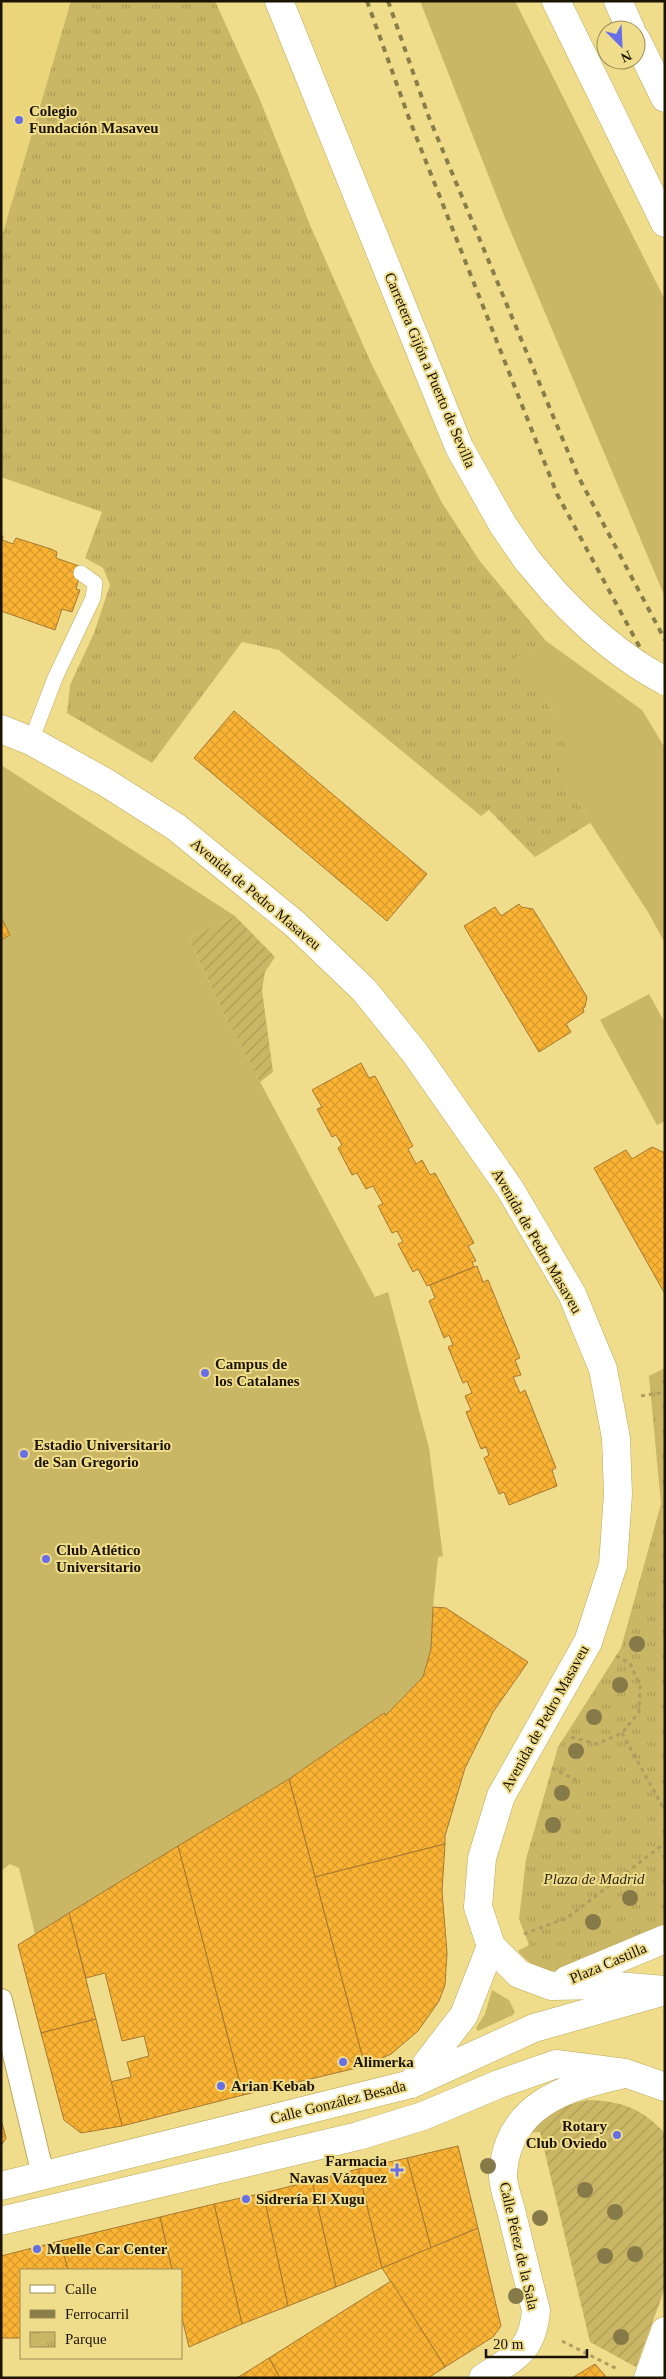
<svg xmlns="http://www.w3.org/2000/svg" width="666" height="2379" viewBox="0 0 666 2379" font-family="Georgia,serif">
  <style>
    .built { fill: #ead57b }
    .grass { fill: #cab765 }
    .park { fill: url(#park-tufts) }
    .garden { fill: url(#garden-furrows) }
    .building { fill: url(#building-cross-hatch); stroke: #a57932 }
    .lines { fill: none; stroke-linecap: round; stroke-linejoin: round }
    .service-casing { stroke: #bca95a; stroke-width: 16 }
    .pedestrian-casing { stroke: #bca95a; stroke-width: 24 }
    .minor-casing { stroke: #bca95a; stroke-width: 29 }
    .tertiary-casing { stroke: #bca95a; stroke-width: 29 }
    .trunk-casing { stroke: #bca95a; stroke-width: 29 }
    .motorway-casing { stroke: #bca95a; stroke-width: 29 }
    .path { stroke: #ae9f61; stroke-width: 3; stroke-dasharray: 4 4; stroke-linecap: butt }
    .service { stroke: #fff; stroke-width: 15 }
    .pedestrian { stroke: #fff; stroke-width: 22 }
    .minor { stroke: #fff; stroke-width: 28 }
    .tertiary { stroke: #fff; stroke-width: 28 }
    .trunk { stroke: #fff; stroke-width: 28 }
    .motorway { stroke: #fff; stroke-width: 28 }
    .rail { stroke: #897d49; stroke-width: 4; stroke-dasharray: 6 6; stroke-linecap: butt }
    .trunk-bridge-casing { stroke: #bca95a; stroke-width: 29; stroke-linecap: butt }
    .trunk-bridge { stroke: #fff; stroke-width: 28 }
    .tree { fill: #867a49 }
    .poi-dot { fill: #666fe8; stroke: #f0dd8c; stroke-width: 2 }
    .labels { text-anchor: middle; stroke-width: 4; stroke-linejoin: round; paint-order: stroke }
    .poi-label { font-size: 15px; font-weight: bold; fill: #1a1400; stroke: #f0dd8c; text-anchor: start }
    .street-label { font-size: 15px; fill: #1a1400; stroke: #f0dd8c }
    .park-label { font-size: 15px; font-style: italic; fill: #2f2913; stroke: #f0dd8c }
  </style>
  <defs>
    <pattern id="park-tufts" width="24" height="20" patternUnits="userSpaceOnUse" patternTransform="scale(1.25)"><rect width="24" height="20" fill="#cab765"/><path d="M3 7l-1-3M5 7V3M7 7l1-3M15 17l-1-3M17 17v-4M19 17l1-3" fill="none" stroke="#ad9c56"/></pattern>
    <pattern id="garden-furrows" width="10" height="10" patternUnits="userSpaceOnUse" patternTransform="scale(1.25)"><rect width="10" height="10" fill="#cab765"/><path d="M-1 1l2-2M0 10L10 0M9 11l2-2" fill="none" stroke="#ad9c56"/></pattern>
    <pattern id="building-cross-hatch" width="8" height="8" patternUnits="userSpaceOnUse" patternTransform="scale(1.25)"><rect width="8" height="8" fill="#fbb334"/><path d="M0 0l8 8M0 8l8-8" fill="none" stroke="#d7992c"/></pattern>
  </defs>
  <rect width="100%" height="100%" fill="#f0dd8c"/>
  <path class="built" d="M1,1H71L1,239Z"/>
  <g class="grass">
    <path d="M420,1H515L665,300V597L505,218Z"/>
    <path d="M546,641L642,710L665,748V943L648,912L561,778L554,757L565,745L554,713L514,658Z"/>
    <path d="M1,765L235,916L189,938L226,1018L375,1297L388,1292L429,1448L443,1556L438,1557L433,1607L431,1649L423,1677L386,1715L384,1713L289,1779L35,1934L19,1868L10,1864L1,1871V940L10,935L1,917Z"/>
    <path d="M649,994L665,1023V1121L657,1125L600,1020Z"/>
    <path d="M492,1990L509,2000L515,2012L513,2015L478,2031L476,2028L485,2014Z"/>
  </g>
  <g class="park">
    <path d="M71,1H215L260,100L310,225L372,365L441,501L479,560L546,641L515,658L554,713L566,745L555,757L562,778L590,823L535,857L489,810L481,816L279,650L242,642L152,763L67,713L70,685L94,633L110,585L103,568L85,558L102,512L1,477V239Z"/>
    <path d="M665,1368V1925C640,1936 573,1972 550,1971C538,1970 525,1960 518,1951L529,1945L519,1919L526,1859L558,1747L621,1648L661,1504L649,1376Z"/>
  </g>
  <g class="garden">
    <path d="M235,916L275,957L265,972L262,990L273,1072L260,1082L226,1018L189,938Z"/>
    <path d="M592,2100C624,2102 642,2109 665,2133V2288L636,2367L590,2342L540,2132L526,2133C545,2116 565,2101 592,2100Z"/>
  </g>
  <g class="building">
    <path d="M1,535L3,536L2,540L13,544L16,538L51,549L57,552L56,558L82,567L76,589L80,590L72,612L62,609L55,630L1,611Z"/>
    <path d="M234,711L427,874L387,921L194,758Z"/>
    <path d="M519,904L521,907L533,909L587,997L585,1007L583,1008L584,1012L566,1024L571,1032L539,1052L464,926L495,907L501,916Z"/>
    <path d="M1,917L10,935L1,940Z"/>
    <path d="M361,1063L369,1078L375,1076L413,1146L408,1149L416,1164L422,1160L430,1175L435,1173L474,1243L468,1246L476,1261L472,1262L474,1267L427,1286L418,1269L413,1272L398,1244L403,1242L397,1231L392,1233L378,1206L383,1204L373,1186L366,1189L357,1173L352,1175L338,1148L342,1145L336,1135L332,1137L317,1109L322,1107L312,1090Z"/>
    <path d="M652,1147L665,1153V1294L594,1168L626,1150L632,1159Z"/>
    <path d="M477,1266L483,1282L488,1280L520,1358L515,1360L521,1375L513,1377L517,1386L520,1393L525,1390L556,1468L552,1470L557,1486L509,1505L504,1492L499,1494L484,1458L489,1455L486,1447L481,1449L466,1412L471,1410L465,1396L472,1393L467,1381L463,1383L448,1347L453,1345L449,1335L444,1338L429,1301L435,1298L430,1285Z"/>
    <path d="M433,1607L446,1608L528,1662L493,1712L465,1768L445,1836V1844L315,1877L289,1779L384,1713L386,1715L423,1677L431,1649Z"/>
    <path d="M289,1779L365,2066L243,2095L178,1846Z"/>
    <path d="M445,1844L442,1891L447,1953L445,1985L439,2001L418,2031L391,2054L365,2066L315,1877Z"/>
    <path d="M178,1846L243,2095L122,2126L110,2082L131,2077L127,2062L149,2056L144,2036L122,2041L105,1973L86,1978L69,1913Z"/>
    <path d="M69,1913L96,2019L41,2033L18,1945Z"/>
    <path d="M96,2019L122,2126L81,2133L64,2120L41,2033Z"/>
    <path d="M1,2119L6,2138L1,2146Z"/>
    <path d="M458,2146L478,2228L431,2248L407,2158Z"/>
    <path d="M407,2158L431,2248L382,2268L358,2169Z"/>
    <path d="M358,2169L382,2268L336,2287L312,2181Z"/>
    <path d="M312,2181L336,2287L288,2306L263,2193Z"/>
    <path d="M263,2193L288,2306L242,2324L214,2204Z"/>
    <path d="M214,2204L242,2324L189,2347L181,2314V2270H172L160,2217Z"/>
    <path d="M160,2217L172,2270H68L60,2241Z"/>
    <path d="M478,2228L501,2326L493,2337L445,2367L382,2268Z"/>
    <path d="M60,2241L68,2270H21V2338H1V2256Z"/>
    <path d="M391,2281L445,2367L428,2378H280L269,2358Z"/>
    <path d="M269,2358L280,2378H237Z"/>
    <path d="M595,2364L607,2378H572Z"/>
  </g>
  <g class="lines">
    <defs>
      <path id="service" d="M31,741L55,678L93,598L95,583L81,573"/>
      <path id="pedestrian" d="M1,2000L43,2175"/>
      <g id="minor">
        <path d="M1,729L31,741L105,782L176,827L295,924L364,990L415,1053L510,1189L572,1294L603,1369L616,1438L618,1494L613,1565L588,1642L501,1796L482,1858L478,1907L491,1946L519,1974L551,1986L606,1985L665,1990"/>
        <path d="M567,1980L665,1939"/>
        <path d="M411,2084L464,2015L491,1946"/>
        <path d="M483,2378C515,2357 533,2351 536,2310C527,2276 519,2243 511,2210C508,2199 502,2184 503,2173C508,2104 566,2087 624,2074"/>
      </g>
      <path id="tertiary" d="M648,2378L665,2331"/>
      <g id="trunk">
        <path d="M279,1L459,447L503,525L527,560L555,593"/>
        <path d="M1,2186L411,2084L534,2028L665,1991"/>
        <path d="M1,2221L358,2136L423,2116L499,2084L556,2064L625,2073L665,2087"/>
      </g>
      <g id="motorway">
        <path d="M556,1L665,223"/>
        <path d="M618,1L631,30"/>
        <path d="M636,39L665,98"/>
      </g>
    </defs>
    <use href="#service" class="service-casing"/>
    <use href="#pedestrian" class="pedestrian-casing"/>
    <use href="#minor" class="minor-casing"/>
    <use href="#tertiary" class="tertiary-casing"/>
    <use href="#trunk" class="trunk-casing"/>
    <use href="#motorway" class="motorway-casing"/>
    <g class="path">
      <path d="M641,1396L665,1392"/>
      <path d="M622,1733L665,1811"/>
      <path d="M571,1737L597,1744L622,1733L639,1712L640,1686L630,1663L616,1656"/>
      <path d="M552,1768L576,1780"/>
      <path d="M524,1934L567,1918L665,1843"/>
      <path d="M562,2341L619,2370"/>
    </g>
    <use href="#service" class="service"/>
    <use href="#pedestrian" class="pedestrian"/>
    <use href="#minor" class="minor"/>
    <use href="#tertiary" class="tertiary"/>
    <use href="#trunk" class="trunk"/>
    <use href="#motorway" class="motorway"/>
    <g class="rail">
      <path d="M367,1L410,121L557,494L665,694"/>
      <path d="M388,1L428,115L578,476L665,640"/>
    </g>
    <defs>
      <path id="trunk-bridge" d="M555,593C588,628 622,658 665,681"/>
    </defs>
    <use href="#trunk-bridge" class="trunk-bridge-casing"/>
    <use href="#trunk-bridge" class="trunk-bridge"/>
  </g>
  <g class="tree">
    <circle cx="637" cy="1644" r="8"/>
    <circle cx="620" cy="1685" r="8"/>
    <circle cx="594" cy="1717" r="8"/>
    <circle cx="576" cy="1751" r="8"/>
    <circle cx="562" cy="1793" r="8"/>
    <circle cx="553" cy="1825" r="8"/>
    <circle cx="630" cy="1898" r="8"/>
    <circle cx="593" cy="1922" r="8"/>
    <circle cx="488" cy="2166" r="8"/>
    <circle cx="585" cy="2190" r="8"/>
    <circle cx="615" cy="2212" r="8"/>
    <circle cx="540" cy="2218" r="8"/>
    <circle cx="635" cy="2254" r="8"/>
    <circle cx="605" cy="2256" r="8"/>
    <circle cx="516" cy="2296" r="8"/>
    <circle cx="621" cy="2337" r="8"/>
  </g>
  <g class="poi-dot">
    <circle cx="19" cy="120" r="5"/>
    <circle cx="205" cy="1373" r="5"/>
    <circle cx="24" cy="1454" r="5"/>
    <circle cx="46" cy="1559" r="5"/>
    <circle cx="343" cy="2062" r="5"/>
    <circle cx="221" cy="2086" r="5"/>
    <circle cx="617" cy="2135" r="5"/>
    <path d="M394.5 2162.5h5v5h5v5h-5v5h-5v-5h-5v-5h5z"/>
    <circle cx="246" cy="2199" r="5"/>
    <circle cx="37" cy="2249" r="5"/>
  </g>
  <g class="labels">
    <g class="poi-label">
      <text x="29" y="116">Colegio<tspan x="29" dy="17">Fundación Masaveu</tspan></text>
      <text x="215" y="1369">Campus de<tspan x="215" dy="17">los Catalanes</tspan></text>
      <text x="34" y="1450">Estadio Universitario<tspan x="34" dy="17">de San Gregorio</tspan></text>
      <text x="56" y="1555">Club Atlético<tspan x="56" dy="17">Universitario</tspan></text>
      <text x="353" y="2067">Alimerka</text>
      <text x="231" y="2091">Arian Kebab</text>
      <text x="607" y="2131" text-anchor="end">Rotary<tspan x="607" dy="17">Club Oviedo</tspan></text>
      <text x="387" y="2166" text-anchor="end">Farmacia<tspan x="387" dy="17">Navas Vázquez</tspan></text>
      <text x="256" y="2204">Sidrería El Xugu</text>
      <text x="47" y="2254">Muelle Car Center</text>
    </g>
    <g class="street-label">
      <text transform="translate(430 370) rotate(67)" y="5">Carretera Gijón a Puerto de Sevilla</text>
      <text transform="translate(256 894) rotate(40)" y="5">Avenida de Pedro Masaveu</text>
      <text transform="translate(537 1241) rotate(60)" y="5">Avenida de Pedro Masaveu</text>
      <text transform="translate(545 1718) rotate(-61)" y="5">Avenida de Pedro Masaveu</text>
      <text transform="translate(608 1963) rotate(-23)" y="5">Plaza Castilla</text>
      <text transform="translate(338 2102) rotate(-14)" y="5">Calle González Besada</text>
      <text transform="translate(519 2246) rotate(77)" y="5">Calle Pérez de la Sala</text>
    </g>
    <g class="park-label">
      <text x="594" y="1884">Plaza de Madrid</text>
    </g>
  </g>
  <rect width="666" height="2379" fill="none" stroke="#1a1400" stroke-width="5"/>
  <rect x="20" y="2269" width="162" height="90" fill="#f0dd8c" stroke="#9a8d54"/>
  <rect x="30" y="2285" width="25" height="8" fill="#ffffff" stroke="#9a8d54"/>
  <text x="65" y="2294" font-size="15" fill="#1a1400">Calle</text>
  <rect x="30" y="2310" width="25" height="8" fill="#897d49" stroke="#9a8d54"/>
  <text x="65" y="2319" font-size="15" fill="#1a1400">Ferrocarril</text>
  <rect x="30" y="2332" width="25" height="15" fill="url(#park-tufts)" stroke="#9a8d54"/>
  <text x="65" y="2344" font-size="15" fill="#1a1400">Parque</text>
  <g transform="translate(621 45) rotate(156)"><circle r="24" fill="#f0dd8c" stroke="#9a8d54"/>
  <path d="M0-4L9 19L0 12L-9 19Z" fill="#666fe8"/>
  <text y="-8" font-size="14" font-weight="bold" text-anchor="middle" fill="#1a1400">N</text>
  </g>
  <path d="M486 2349v8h101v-8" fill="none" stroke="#1a1400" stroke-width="2.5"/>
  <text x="493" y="2349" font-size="15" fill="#1a1400" stroke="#f0dd8c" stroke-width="4" paint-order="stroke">20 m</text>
</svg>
